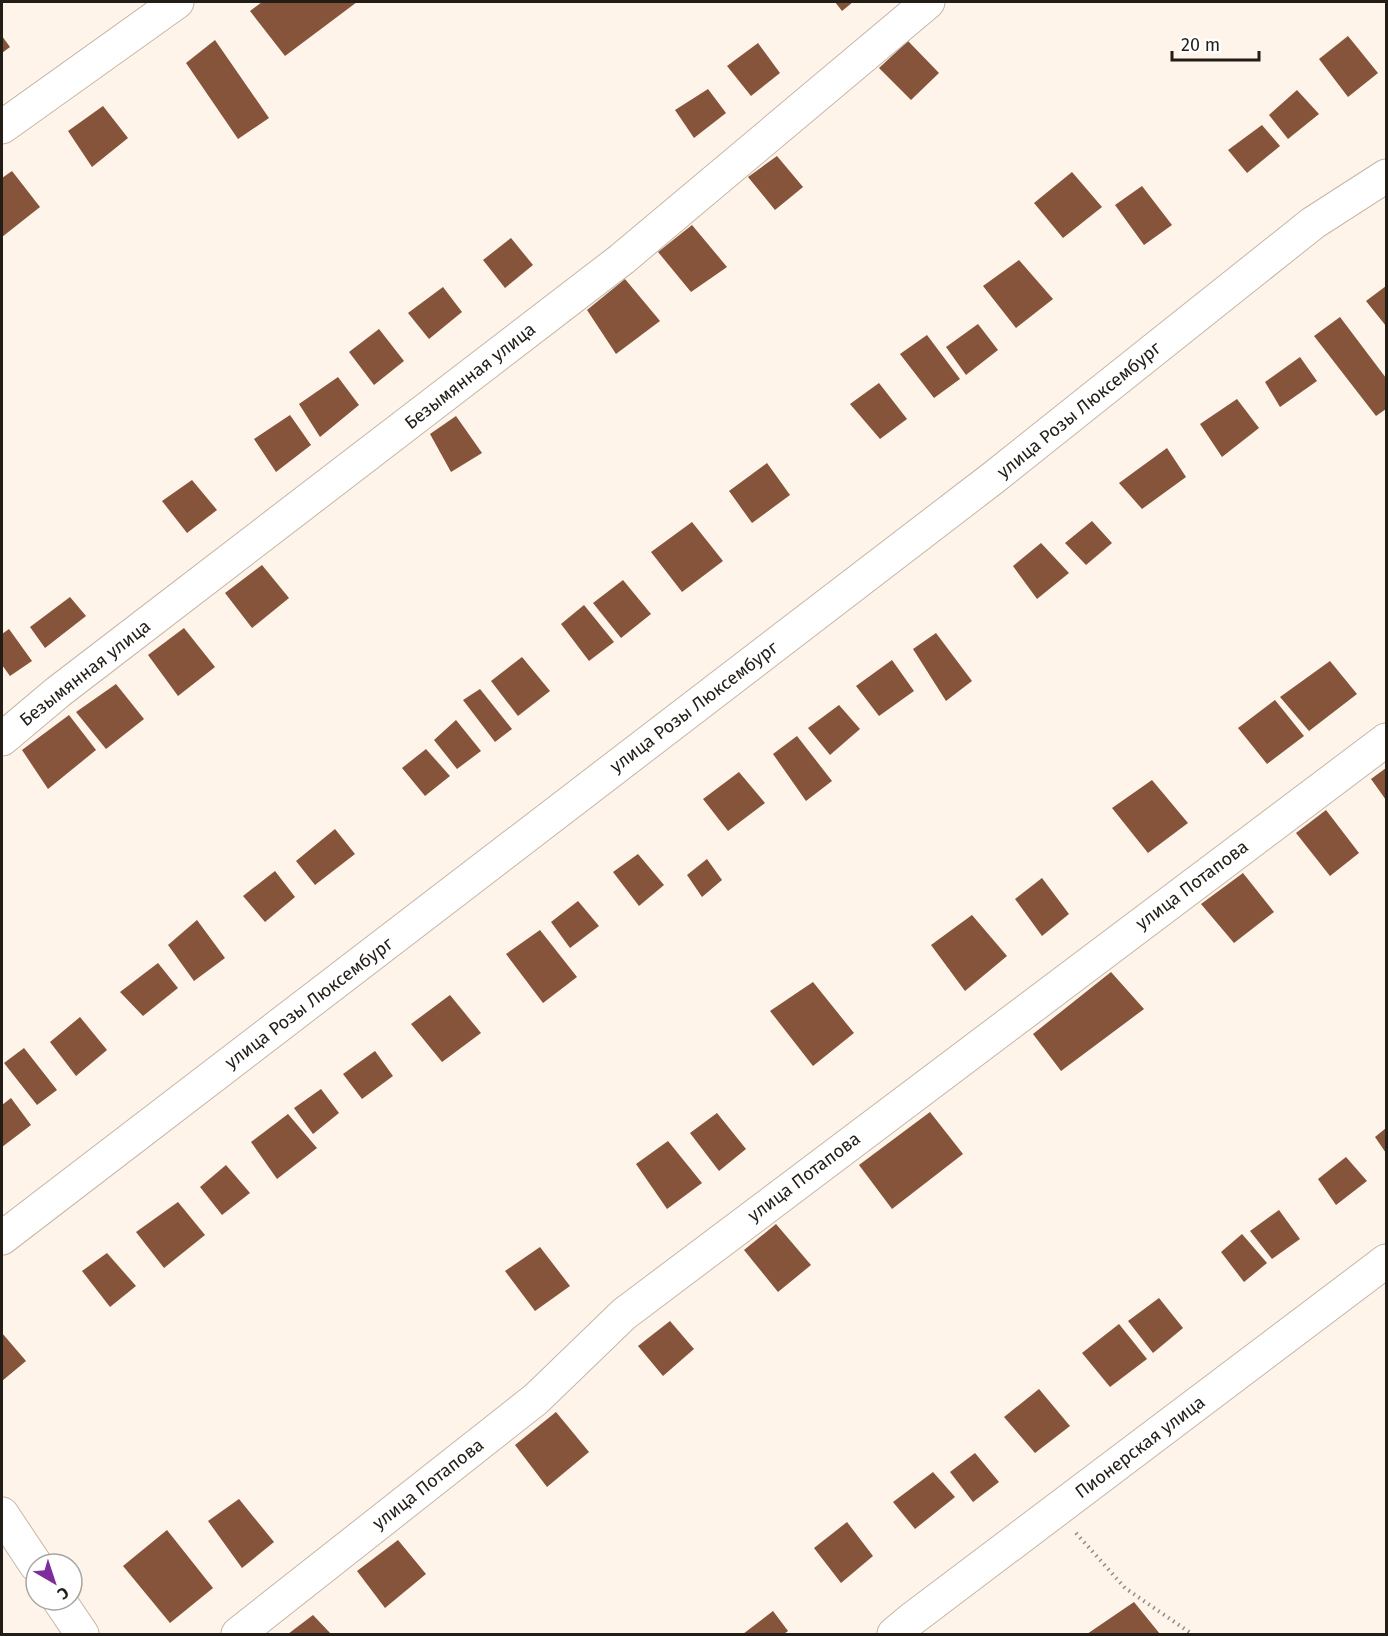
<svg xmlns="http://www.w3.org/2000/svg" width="1388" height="1636" viewBox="0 0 1388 1636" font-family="'Fira Sans',sans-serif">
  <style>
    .building { fill: #85543b }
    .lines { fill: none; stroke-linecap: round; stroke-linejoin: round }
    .minor-casing { stroke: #c6b6a7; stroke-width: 35 }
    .path { stroke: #928b83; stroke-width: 4; stroke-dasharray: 1.5 4.5; stroke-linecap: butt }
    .minor { stroke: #fff; stroke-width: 33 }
    .labels { text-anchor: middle; stroke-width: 6; stroke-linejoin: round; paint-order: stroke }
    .street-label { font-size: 18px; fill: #221d17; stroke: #fff }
  </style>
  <rect width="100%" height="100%" fill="#fef4ea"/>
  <g class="building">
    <path d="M262,2H357L285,56L250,11Z"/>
    <path d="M835,2H853L842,11Z"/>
    <path d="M2,36L10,47L2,53Z"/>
    <path d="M1348,36L1378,73L1348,97L1319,59Z"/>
    <path d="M215,40L269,118L238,139L186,63Z"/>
    <path d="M908,41L939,73L911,100L879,68Z"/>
    <path d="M758,43L780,73L751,96L727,66Z"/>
    <path d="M708,89L726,113L694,138L675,110Z"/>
    <path d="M1297,90L1319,114L1288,139L1269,115Z"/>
    <path d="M103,106L128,138L92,167L68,131Z"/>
    <path d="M1262,125L1280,146L1247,173L1228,150Z"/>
    <path d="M777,156L803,187L775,210L748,177Z"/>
    <path d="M12,171L40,207L2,237V178Z"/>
    <path d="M1072,172L1102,207L1063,238L1034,203Z"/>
    <path d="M1142,186L1172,225L1144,245L1115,205Z"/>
    <path d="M692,225L727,267L691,292L658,252Z"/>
    <path d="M511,238L533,265L505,288L483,260Z"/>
    <path d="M1019,260L1053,299L1016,328L983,286Z"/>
    <path d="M625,279L660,321L616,354L587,310Z"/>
    <path d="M1386,286V326L1366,301Z"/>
    <path d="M443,287L462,312L429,339L408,313Z"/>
    <path d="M1340,317L1386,378V409L1376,416L1314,336Z"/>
    <path d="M978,324L998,350L966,375L946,347Z"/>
    <path d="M379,329L404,361L374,385L349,352Z"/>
    <path d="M927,335L960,379L934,398L900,354Z"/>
    <path d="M1300,357L1317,381L1280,407L1265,382Z"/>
    <path d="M338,377L359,405L320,437L299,404Z"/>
    <path d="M879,383L907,419L880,439L850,404Z"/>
    <path d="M1237,399L1259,428L1222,457L1200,424Z"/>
    <path d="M290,415L311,445L276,472L254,439Z"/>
    <path d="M456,416L482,453L451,472L430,434Z"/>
    <path d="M1167,448L1186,477L1142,509L1119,483Z"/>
    <path d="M767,463L790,495L752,523L729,491Z"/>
    <path d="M192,480L217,510L187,533L162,501Z"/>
    <path d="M1092,521L1112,543L1086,565L1065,543Z"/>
    <path d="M692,522L723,561L682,592L651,552Z"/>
    <path d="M1041,543L1069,573L1037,599L1013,566Z"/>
    <path d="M262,565L289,598L252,628L225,593Z"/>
    <path d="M623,580L651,614L621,638L593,603Z"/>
    <path d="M70,597L86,616L45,648L30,627Z"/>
    <path d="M584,605L614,642L589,661L561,624Z"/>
    <path d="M184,628L215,667L178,696L148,655Z"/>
    <path d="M9,629L32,661L10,676L2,665V634Z"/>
    <path d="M936,633L972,681L946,701L913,649Z"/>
    <path d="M522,657L550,691L518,716L491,681Z"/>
    <path d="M892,660L914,691L879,716L856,686Z"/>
    <path d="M1330,661L1357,694L1309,731L1280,697Z"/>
    <path d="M116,684L144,719L106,749L76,712Z"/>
    <path d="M480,689L512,729L495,742L463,700Z"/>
    <path d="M1275,700L1304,736L1267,764L1238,728Z"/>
    <path d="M839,705L860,729L830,755L808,728Z"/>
    <path d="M69,715L96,750L48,789L22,750Z"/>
    <path d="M456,720L481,751L457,769L434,740Z"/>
    <path d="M797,736L832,781L806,801L773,754Z"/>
    <path d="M426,749L450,776L425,796L402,768Z"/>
    <path d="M1386,768V800L1371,779Z"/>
    <path d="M739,772L765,803L728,831L703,799Z"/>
    <path d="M1152,780L1188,823L1148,853L1112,808Z"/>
    <path d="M1326,810L1359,853L1330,876L1296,833Z"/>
    <path d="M335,829L355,854L315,885L296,861Z"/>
    <path d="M638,854L664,885L639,906L613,872Z"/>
    <path d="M707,859L722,880L702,897L687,875Z"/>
    <path d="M275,871L295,897L265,922L243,896Z"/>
    <path d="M1243,873L1274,912L1234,943L1201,904Z"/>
    <path d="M1042,878L1069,914L1042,936L1015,899Z"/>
    <path d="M578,901L599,926L570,948L551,922Z"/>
    <path d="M972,915L1007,956L965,991L931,945Z"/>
    <path d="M197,920L225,958L194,981L168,945Z"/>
    <path d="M540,930L577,977L543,1003L506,954Z"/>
    <path d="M158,963L178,988L143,1016L120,992Z"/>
    <path d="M1111,972L1144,1009L1061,1071L1033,1034Z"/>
    <path d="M813,982L854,1033L813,1066L770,1011Z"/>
    <path d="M450,995L481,1033L442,1062L411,1024Z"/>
    <path d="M80,1017L107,1050L76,1076L50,1042Z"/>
    <path d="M24,1048L57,1090L37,1105L4,1063Z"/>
    <path d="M375,1051L393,1076L362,1099L343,1074Z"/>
    <path d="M321,1089L339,1113L313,1134L294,1108Z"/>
    <path d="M11,1098L31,1125L2,1147V1105Z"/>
    <path d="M930,1112L963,1154L892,1209L859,1165Z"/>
    <path d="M717,1113L746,1149L719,1171L690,1133Z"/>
    <path d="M288,1114L317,1148L277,1179L251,1142Z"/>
    <path d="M1386,1128V1153L1375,1137Z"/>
    <path d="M668,1141L702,1183L667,1209L636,1164Z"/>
    <path d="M1346,1157L1367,1181L1336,1205L1318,1179Z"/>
    <path d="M226,1165L250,1193L222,1215L200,1187Z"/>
    <path d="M178,1202L205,1235L164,1268L136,1232Z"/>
    <path d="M1279,1210L1300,1239L1272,1259L1250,1231Z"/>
    <path d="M776,1224L811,1265L778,1292L744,1250Z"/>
    <path d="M1242,1234L1267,1263L1244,1282L1221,1252Z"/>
    <path d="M540,1247L570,1286L535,1311L505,1271Z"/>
    <path d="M107,1253L136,1286L110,1307L82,1271Z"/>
    <path d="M1159,1298L1183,1328L1153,1353L1128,1321Z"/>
    <path d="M670,1321L694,1349L663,1376L638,1346Z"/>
    <path d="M1119,1324L1147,1359L1110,1387L1082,1353Z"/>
    <path d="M2,1333L26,1361L2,1381Z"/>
    <path d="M1039,1389L1070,1426L1035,1453L1004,1417Z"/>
    <path d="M556,1412L589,1452L547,1487L515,1445Z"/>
    <path d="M975,1453L999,1482L973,1502L950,1472Z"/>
    <path d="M933,1472L955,1497L915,1529L893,1502Z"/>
    <path d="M239,1499L274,1542L242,1568L208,1521Z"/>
    <path d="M847,1522L873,1556L841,1583L814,1548Z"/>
    <path d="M167,1530L213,1588L170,1623L123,1566Z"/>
    <path d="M398,1540L426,1574L385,1608L357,1571Z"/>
    <path d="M1134,1602L1160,1634H1087Z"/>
    <path d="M773,1611L788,1631L784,1634H743Z"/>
    <path d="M313,1615L331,1634H288Z"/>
  </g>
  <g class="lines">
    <defs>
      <g id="minor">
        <path d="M2,127L177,2"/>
        <path d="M2,739L58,692L622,259L928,2"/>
        <path d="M2,1238L993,478L1313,223L1386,176"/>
        <path d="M2,1514L36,1565"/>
        <path d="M59,1600L82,1634"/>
        <path d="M238,1634L536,1399L624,1314L1386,740"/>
        <path d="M894,1634L912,1619L1386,1261"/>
      </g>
    </defs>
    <use href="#minor" class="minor-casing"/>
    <path class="path" d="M1076,1533L1125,1588L1192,1634"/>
    <use href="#minor" class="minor"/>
  </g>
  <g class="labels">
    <g class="street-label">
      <text transform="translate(470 376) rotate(-38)" y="6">Безымянная улица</text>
      <text transform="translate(1079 410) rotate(-39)" y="6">улица Розы Люксембург</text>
      <text transform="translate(85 673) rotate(-38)" y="6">Безымянная улица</text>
      <text transform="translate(694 707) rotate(-37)" y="6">улица Розы Люксембург</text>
      <text transform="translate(1192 885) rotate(-37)" y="6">улица Потапова</text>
      <text transform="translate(309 1003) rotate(-37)" y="6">улица Розы Люксембург</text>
      <text transform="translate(804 1177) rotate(-37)" y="6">улица Потапова</text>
      <text transform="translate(1140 1447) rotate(-37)" y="6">Пионерская улица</text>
      <text transform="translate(428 1484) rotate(-38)" y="6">улица Потапова</text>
    </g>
  </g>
  <rect width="1388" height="1636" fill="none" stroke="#221d17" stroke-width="6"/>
  <g transform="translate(54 1582) rotate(141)"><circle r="28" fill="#ffffff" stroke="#a7a5a2" stroke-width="1.5"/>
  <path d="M0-4.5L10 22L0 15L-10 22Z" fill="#7f2c9c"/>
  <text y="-9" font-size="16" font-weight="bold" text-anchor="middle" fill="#221d17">С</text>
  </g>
  <path d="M1172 51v9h87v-9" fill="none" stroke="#221d17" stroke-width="3"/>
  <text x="1181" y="51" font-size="18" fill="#221d17" stroke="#ffffff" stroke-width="4.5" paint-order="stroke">20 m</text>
</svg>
